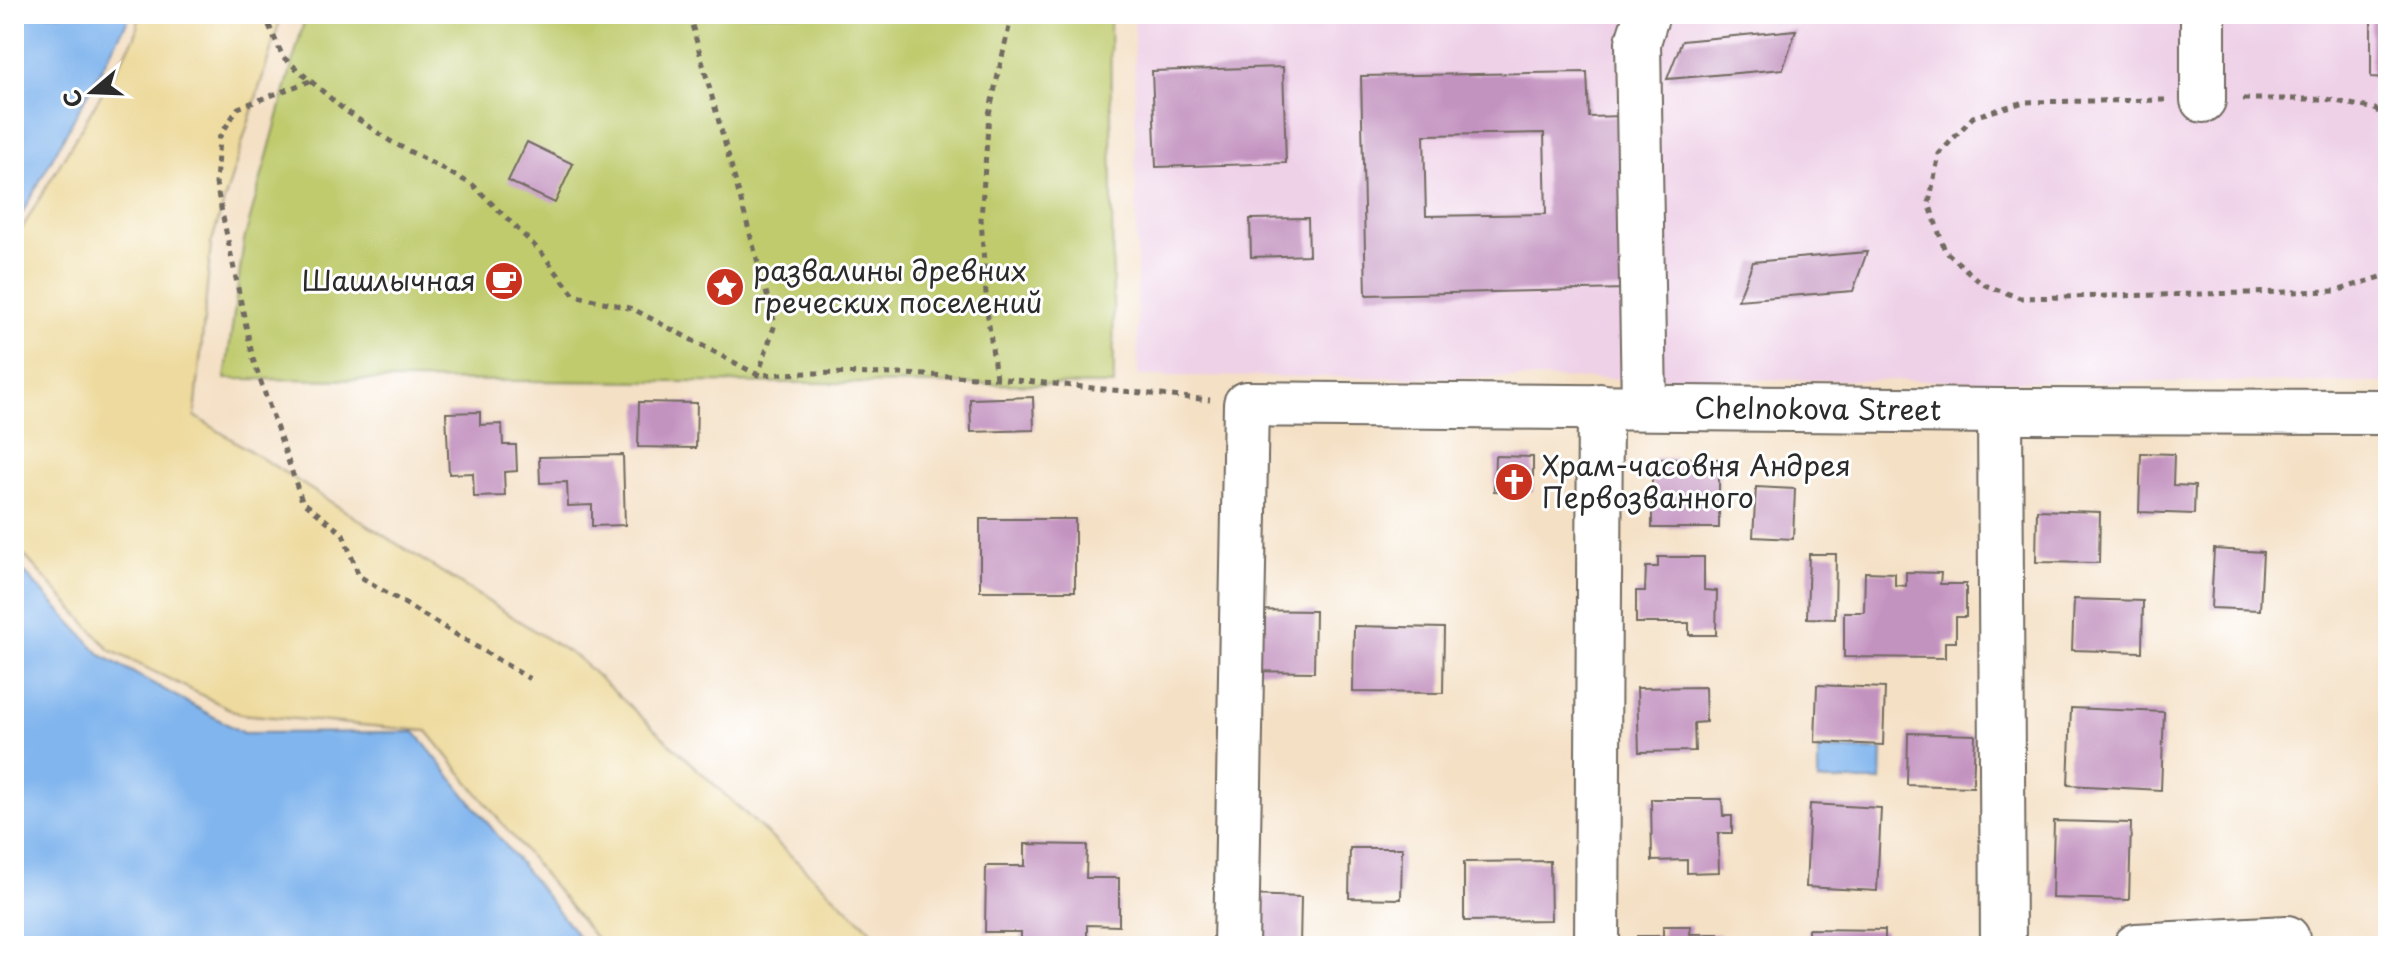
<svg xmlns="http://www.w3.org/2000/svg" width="2402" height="960" viewBox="0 0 2402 960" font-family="'Playpen Sans',sans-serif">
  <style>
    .built { fill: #eed0e7 }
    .green { fill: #bfcb6d; stroke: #757b4c; stroke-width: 2 }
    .sand { fill: #eeda9e; stroke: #8c8264; stroke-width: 2 }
    .water { fill: #81b5ee; stroke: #56708c; stroke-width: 2 }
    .building { fill: #c393c0; fill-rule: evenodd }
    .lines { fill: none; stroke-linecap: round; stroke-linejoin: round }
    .minor-casing { stroke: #716a61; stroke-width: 48 }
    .path { stroke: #716a61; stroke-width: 5; stroke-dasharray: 6 6; stroke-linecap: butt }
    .minor { stroke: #fff; stroke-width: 44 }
    .labels { text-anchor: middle; stroke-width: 6; stroke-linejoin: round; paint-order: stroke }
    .poi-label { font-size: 28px; fill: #2b2b2b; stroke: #fff; text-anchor: start }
    .street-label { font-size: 28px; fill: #2b2b2b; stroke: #fff }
  </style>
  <rect width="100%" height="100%" fill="#fff"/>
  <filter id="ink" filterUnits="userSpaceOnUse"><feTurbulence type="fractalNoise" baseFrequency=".0125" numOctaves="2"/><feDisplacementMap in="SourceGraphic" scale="16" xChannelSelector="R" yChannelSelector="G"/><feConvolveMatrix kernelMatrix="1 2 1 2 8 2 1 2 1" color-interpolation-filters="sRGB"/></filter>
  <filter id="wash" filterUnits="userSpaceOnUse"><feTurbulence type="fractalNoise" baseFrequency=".006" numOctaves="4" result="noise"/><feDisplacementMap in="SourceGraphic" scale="32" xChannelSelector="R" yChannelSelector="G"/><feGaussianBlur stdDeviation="1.8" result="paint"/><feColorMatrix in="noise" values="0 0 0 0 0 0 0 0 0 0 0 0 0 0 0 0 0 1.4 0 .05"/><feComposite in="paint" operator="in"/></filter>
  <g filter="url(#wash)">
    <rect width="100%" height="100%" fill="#f4e0c5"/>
    <path class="built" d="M1134,14H2388V383L1138,376Z"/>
    <path class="green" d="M306,14H1110L1114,385L225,379L244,241Z"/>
    <path class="sand" d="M140,14H282L211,244L195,416L579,659L888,946H602L427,731L240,714L110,650L14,544V242L135,37Z"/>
    <g class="water">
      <path d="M14,14H129L127,22L14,228Z"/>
      <path d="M14,561L101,655L243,733L415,732L586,946H14Z"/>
      <path d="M1818,749L1882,750L1881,781H1818Z"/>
    </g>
    <g id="blocks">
      <g class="building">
        <path d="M2371,14H2388V78L2371,77Z"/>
        <path d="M1796,30L1783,69L1667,79L1682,41Z"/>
        <path d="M1283,67L1286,163L1156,167L1152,71Z"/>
        <path d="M1587,72L1589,117L1622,116L1626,289L1366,295L1361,76ZM1544,133L1546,214L1426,216L1424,135Z"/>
        <path d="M527,142L573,164L555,203L508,181Z"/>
        <path d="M1308,218L1309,255L1251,257L1250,219Z"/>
        <path d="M1867,252L1853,291L1738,300L1753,262Z"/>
        <path d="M1033,397L1034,430L971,432L970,399Z"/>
        <path d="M639,402L697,403L696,448L638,447Z"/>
        <path d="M480,412V425L502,424L503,445H516L517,471L504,472L505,496L474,497L473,473L449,474L446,413Z"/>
        <path d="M2141,453L2174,454L2173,485L2195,486L2194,514L2139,512Z"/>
        <path d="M623,455L625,525L592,526V505L568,506L567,482L540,483L539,457Z"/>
        <path d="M1495,456L1533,457V492L1494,491Z"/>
        <path d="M1652,458L1719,459V528H1652Z"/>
        <path d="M1756,487L1795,489L1793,539L1753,537Z"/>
        <path d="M2037,510L2100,512L2099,563L2036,562Z"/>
        <rect x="980" y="519" width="95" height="72"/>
        <path d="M2214,549L2263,552L2260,610L2211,608Z"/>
        <path d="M1809,554H1836L1835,619L1807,618Z"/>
        <path d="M1658,557H1704V590L1717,591L1716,635H1689V623H1636V591H1645L1646,567H1658Z"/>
        <path d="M1865,572L1895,573V585L1906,586V572L1941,573L1940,584H1966V617H1956V642H1945V658L1844,657V612H1864Z"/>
        <path d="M2074,599L2143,601L2142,652L2072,650Z"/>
        <path d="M1247,610L1315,611L1314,672L1246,671Z"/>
        <path d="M1354,626L1444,628L1443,693L1353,692Z"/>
        <path d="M1817,685L1885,688L1883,745L1815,742Z"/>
        <path d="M1705,687L1706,722L1694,723L1695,751L1639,752L1637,688Z"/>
        <path d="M2071,708L2164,712L2161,790L2068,785Z"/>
        <path d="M1908,733L1975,735L1973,787L1907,785Z"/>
        <path d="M1651,799H1722L1723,816H1732V833H1718L1719,872L1687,873V860L1652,861Z"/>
        <path d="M1810,804L1881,808L1877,891L1806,887Z"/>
        <path d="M2054,821L2131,823L2129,900L2052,898Z"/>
        <path d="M1025,844L1087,845L1086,878H1119V926L1087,925V946H1021V932H985L986,866H1025Z"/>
        <path d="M1350,848H1402L1401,899L1349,898Z"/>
        <path d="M1550,861L1551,920L1464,921V862Z"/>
        <path d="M1248,895L1301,897L1300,946H1247Z"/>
        <path d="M1663,926H1691L1690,934H1720V946H1637V936H1663Z"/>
        <path d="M1808,929L1885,930V946H1808Z"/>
      </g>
    </g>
  </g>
  <g filter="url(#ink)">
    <use href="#blocks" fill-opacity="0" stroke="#716a61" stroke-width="2"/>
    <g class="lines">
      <defs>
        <g id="minor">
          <path d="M2203,14V100"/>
          <path d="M1644,406L1638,42L1647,14"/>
          <path d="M2000,411L2003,946"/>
          <path id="s1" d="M1236,946L1246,404L2000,411L2388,412"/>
          <path d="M1597,946L1600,406"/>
          <path d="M2136,946L2287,938"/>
        </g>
      </defs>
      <use href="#minor" class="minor-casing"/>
      <g class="path">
        <path d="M264,14L283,57L343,109L390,141L473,185L540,251L574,295L633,309L758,375L808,373L901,374L996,378L1210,400"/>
        <path d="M689,14L775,324L758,375"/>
        <path d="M310,81L238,108L219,138L216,184L253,359L302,501L343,534L359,576L530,679"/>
        <path d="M2243,99H2326L2375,109L2388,121"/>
        <path d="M2165,100L2024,102L1973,117L1939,154L1929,203L1945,251L1982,284L2020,298L2336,291L2384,276L2388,271"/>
        <path d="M996,378L987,310L981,218L989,114L1012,14"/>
      </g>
      <use href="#minor" class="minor"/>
    </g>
  </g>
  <defs>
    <symbol id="cafe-disc" viewBox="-11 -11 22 22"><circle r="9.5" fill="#c8321e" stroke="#fff"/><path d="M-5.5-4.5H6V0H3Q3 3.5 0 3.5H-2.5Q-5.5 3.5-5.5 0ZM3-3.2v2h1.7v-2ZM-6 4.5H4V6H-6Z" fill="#fff"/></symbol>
    <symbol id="sight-disc" viewBox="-11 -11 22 22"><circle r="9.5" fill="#c8321e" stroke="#fff"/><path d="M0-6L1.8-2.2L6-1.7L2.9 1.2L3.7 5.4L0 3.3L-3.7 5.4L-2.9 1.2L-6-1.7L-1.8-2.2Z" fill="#fff"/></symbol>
    <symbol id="church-disc" viewBox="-11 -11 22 22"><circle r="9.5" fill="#c8321e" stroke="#fff"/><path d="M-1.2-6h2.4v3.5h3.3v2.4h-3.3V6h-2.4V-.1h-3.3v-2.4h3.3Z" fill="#fff"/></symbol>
  </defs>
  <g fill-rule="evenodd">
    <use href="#cafe-disc" x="482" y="259" width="44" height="44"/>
    <use href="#sight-disc" x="703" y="265" width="44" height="44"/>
    <use href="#church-disc" x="1492" y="460" width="44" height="44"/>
  </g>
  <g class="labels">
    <g class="poi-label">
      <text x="753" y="281">развалины древних<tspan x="753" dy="32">греческих поселений</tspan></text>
      <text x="476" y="291" text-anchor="end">Шашлычная</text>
      <text x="1542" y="476">Храм-часовня Андрея<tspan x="1542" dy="32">Первозванного</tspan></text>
    </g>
    <g class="street-label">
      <text dy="10" stroke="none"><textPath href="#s1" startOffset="1114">Chelnokova Street</textPath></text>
    </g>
  </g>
  <rect width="2402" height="960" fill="none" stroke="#fff" stroke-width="48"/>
  <g transform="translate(92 92) rotate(251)" stroke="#ffffff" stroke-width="6" paint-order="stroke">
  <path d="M0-6L14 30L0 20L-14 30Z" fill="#2b2b2b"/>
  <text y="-12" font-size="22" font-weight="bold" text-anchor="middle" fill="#2b2b2b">С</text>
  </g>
</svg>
